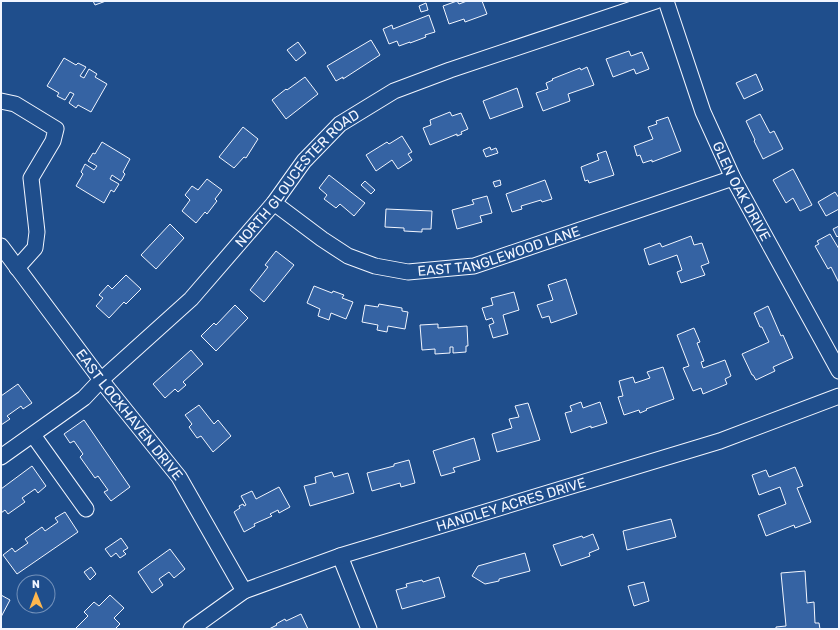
<svg xmlns="http://www.w3.org/2000/svg" width="840" height="630" viewBox="0 0 840 630" font-family="Rubik,sans-serif">
  <style>
    .building { fill: #3563a3; stroke: #f2f6ff }
    .lines { fill: none; stroke-linecap: round; stroke-linejoin: round }
    .minor-casing { stroke: #f2f6ff; stroke-width: 17 }
    .minor { stroke: #1f4e8c; stroke-width: 15 }
    .labels { text-anchor: middle; stroke-width: 3; stroke-linejoin: round; paint-order: stroke }
    .street-label { font-size: 14px; fill: #f2f6ff; stroke: #1f4e8c }
  </style>
  <rect width="100%" height="100%" fill="#1f4e8c"/>
  <g class="building">
    <path d="M93,1H106L95,5Z"/>
    <path d="M457,1L459,4L467,1H482L487,14L465,22L464,19L449,24L443,6Z"/>
    <path d="M426,3L428,10L421,12L419,6Z"/>
    <path d="M429,15L435,32L425,35L426,37L410,43V42L399,46L397,41L389,44L383,29L392,25L393,29Z"/>
    <path d="M371,40L380,55L343,79V77L336,81L327,66Z"/>
    <path d="M298,42L306,53L296,61L287,50Z"/>
    <path d="M629,51L631,56L642,52L649,69L636,74L634,69L613,77L606,59Z"/>
    <path d="M64,58L76,65L78,63L86,67L80,76L84,78L89,69L97,74L95,77L107,84L91,112L78,105L76,108L69,103L74,94L70,92L65,100L57,96L59,93L47,86Z"/>
    <path d="M587,67L594,85L568,94L570,101L543,111L536,93L548,89L546,83L553,80L552,79L580,68L581,70Z"/>
    <path d="M756,74L763,90L744,99L736,83Z"/>
    <path d="M305,77L318,94L286,119L272,100L286,89L287,90Z"/>
    <path d="M517,88L523,107L490,119L483,101Z"/>
    <path d="M450,112L452,116L461,113L468,129L461,132L462,134L457,136V134L430,145L423,128L431,125L430,120Z"/>
    <path d="M760,114L770,133L774,131L783,149L763,159L754,141L755,140L746,121Z"/>
    <path d="M668,117L681,151L652,162V160L643,163L640,155L637,156L634,146L653,139L648,127L657,124L656,121Z"/>
    <path d="M243,127L258,139L246,158L244,157L234,168L219,157Z"/>
    <path d="M402,136L412,152L408,154L412,160L398,169L392,160L376,171L366,155L387,142L389,144Z"/>
    <path d="M102,142L130,159L123,172L125,174L121,181L112,175L110,179L119,184L114,192L111,190L104,203L76,186L83,174L81,172L85,164L94,170L97,166L88,161L93,153L95,154Z"/>
    <path d="M490,147L491,150L496,148L498,153L486,157L483,150Z"/>
    <path d="M606,151L614,175L589,183L588,180L585,181L581,167L599,160L597,154Z"/>
    <path d="M793,169L812,205L800,211L793,198L786,203L773,180Z"/>
    <path d="M329,175L365,203L354,216L340,204L336,208L324,199L327,195L319,188Z"/>
    <path d="M207,179L222,190L215,199L217,201L207,214L205,212L196,223L182,211L190,200L185,195L192,186L198,190Z"/>
    <path d="M500,180L501,185L495,187L493,182Z"/>
    <path d="M545,180L552,199L542,202L541,200L521,206L522,209L512,212L506,194Z"/>
    <path d="M365,181L375,190L371,194L361,185Z"/>
    <path d="M835,192L839,198V209L826,216L818,202Z"/>
    <path d="M487,196L492,213L480,216L482,222L457,229L452,210L474,204L472,200Z"/>
    <path d="M386,209L432,211L431,229H422V232L404,231V228L385,227Z"/>
    <path d="M170,224L184,238L156,269L141,255Z"/>
    <path d="M839,226V235L837,237L833,229Z"/>
    <path d="M830,234L839,249V283L831,267L828,269L815,246L819,244L817,241Z"/>
    <path d="M691,236L694,245L702,243L709,263L701,266L705,275L681,283L677,272L682,270L677,255L649,265L644,249L660,243L662,247Z"/>
    <path d="M276,251L294,265L264,302L250,290L268,267L265,265Z"/>
    <path d="M126,275L141,289L126,304L124,302L109,318L96,306L103,298L99,295L108,285L112,289Z"/>
    <path d="M566,279L577,314L551,323L549,316L542,318L537,305L553,300L548,285Z"/>
    <path d="M314,286L332,293L333,291L344,295L342,298L353,302L346,319L331,313L329,320L318,316L320,309L307,303Z"/>
    <path d="M514,292L519,310L503,315L508,334L493,338L489,325L494,323L492,318L486,320L482,308L493,305L491,298Z"/>
    <path d="M379,304L402,308V311L408,312L405,329L388,326L387,332L377,330L378,325L362,322L365,305L378,307Z"/>
    <path d="M235,305L248,318L216,351L201,336L214,323L216,325Z"/>
    <path d="M768,306L781,336L783,335L793,358L773,367L775,371L756,380L753,375H752L742,354L769,342L762,327H760L754,313Z"/>
    <path d="M438,324V328L467,326L468,346H466V352L453,353V347H450V353L435,354V349L422,350L420,325Z"/>
    <path d="M694,328L700,342L697,343L704,361L701,362L703,368L725,360L731,376L725,379L727,384L703,394L701,388L693,391L683,368L689,366L677,335Z"/>
    <path d="M191,350L203,364L183,382L186,385L178,392L175,389L165,398L153,384Z"/>
    <path d="M663,367L674,399L646,409L647,410L640,413L639,410L624,415L618,397L623,396L619,381L633,377L635,383L650,378L647,372Z"/>
    <path d="M18,384L32,403L23,409L21,406L7,416L10,419L1,425V396Z"/>
    <path d="M581,402L583,408L600,402L607,423L591,428V426L571,433L565,413L572,411L570,406Z"/>
    <path d="M528,403L540,440L497,452L492,434L512,428L509,419L519,417L515,406Z"/>
    <path d="M199,405L214,424L218,420L231,436L213,452L201,436L197,438L189,427L192,424L185,415Z"/>
    <path d="M84,420L130,487L111,501L104,492L108,490L98,476L95,478L80,457L83,454L74,441L70,443L64,434Z"/>
    <path d="M474,438L480,460L453,468L455,472L441,476L433,451Z"/>
    <path d="M409,460L415,483L401,487L400,483L372,491L367,473L394,466V464Z"/>
    <path d="M32,466L46,486L38,493L35,489L22,498L25,502L8,514L5,510L1,513V489Z"/>
    <path d="M795,467L803,486L797,488L811,522L795,528L794,525L766,536L758,515L786,504L780,487L759,495L752,475L766,470L769,477Z"/>
    <path d="M332,472L334,477L348,473L354,493L310,506L304,486L316,483L315,477Z"/>
    <path d="M279,487L290,507L279,513L278,510L270,514L272,516L254,524L255,526L244,532L234,512L240,508L239,506L243,504L244,506L246,505L241,496L252,491L256,499Z"/>
    <path d="M65,512L78,532L17,574L3,555L12,548L15,552L28,543L25,539L42,527L45,531L58,522L55,518Z"/>
    <path d="M671,519L676,537L627,550L623,531Z"/>
    <path d="M593,534L599,549L589,553L590,556L561,566L553,545L582,536L583,538Z"/>
    <path d="M121,538L128,548L123,551L126,554L120,558L116,553L111,557L105,549Z"/>
    <path d="M170,549L185,569L174,578L169,572L159,579L163,585L152,593L138,572Z"/>
    <path d="M525,553L530,571L499,579V581L485,584L472,576L478,566Z"/>
    <path d="M91,567L96,574L90,580L84,572Z"/>
    <path d="M805,571L807,603L814,602L815,623H819L820,629H776V627L786,626L781,573Z"/>
    <path d="M439,577L445,597L402,609L396,590L407,587L406,584L422,580L423,582Z"/>
    <path d="M644,582L649,601L634,606L628,586Z"/>
    <path d="M1,595L10,600L1,617Z"/>
    <path d="M110,595L124,608L114,618L120,624L115,629H75L88,616L84,612L94,602L99,606Z"/>
    <path d="M301,614L308,629H269L277,625L276,624L285,619L286,621Z"/>
  </g>
  <g class="lines">
    <defs>
      <g id="minor">
        <path id="s1" d="M666,1L703,112L733,178L839,371"/>
        <path d="M1,101L15,104L56,129L53,141L31,178L37,232L35,248L17,268"/>
        <path id="s2" d="M274,203L322,239L348,256L375,266L408,272L474,266L733,178"/>
        <path id="s3" d="M1,246L101,380L179,477L244,591"/>
        <path d="M33,435L86,509"/>
        <path id="s4" d="M1,457L84,398L101,380L191,299L274,203L304,161L340,124L394,91L450,70L656,1"/>
        <path d="M340,556L369,629"/>
        <path id="s5" d="M191,629L244,591L340,556L720,441L839,396"/>
      </g>
    </defs>
    <use href="#minor" class="minor-casing"/>
    <use href="#minor" class="minor"/>
  </g>
  <g class="labels">
    <g class="street-label">
      <text dy="5" stroke="none"><textPath href="#s4" startOffset="409">NORTH GLOUCESTER ROAD</textPath></text>
      <text dy="5" stroke="none"><textPath href="#s1" startOffset="205">GLEN OAK DRIVE</textPath></text>
      <text dy="5" stroke="none"><textPath href="#s2" startOffset="247">EAST TANGLEWOOD LANE</textPath></text>
      <text dy="5" stroke="none"><textPath href="#s3" startOffset="212">EAST LOCKHAVEN DRIVE</textPath></text>
      <text dy="5" stroke="none"><textPath href="#s5" startOffset="346">HANDLEY ACRES DRIVE</textPath></text>
    </g>
  </g>
  <rect width="840" height="630" fill="none" stroke="#f2f6ff" stroke-width="4"/>
  <g transform="translate(36 594) rotate(359)"><circle r="19" fill="#1f4e8c" stroke="#7391ba"/>
  <path d="M0-3L7 15L0 10L-7 15Z" fill="#ffb74d"/>
  <text y="-6" font-size="11" font-weight="bold" text-anchor="middle" fill="#f2f6ff">N</text>
  </g>
</svg>
